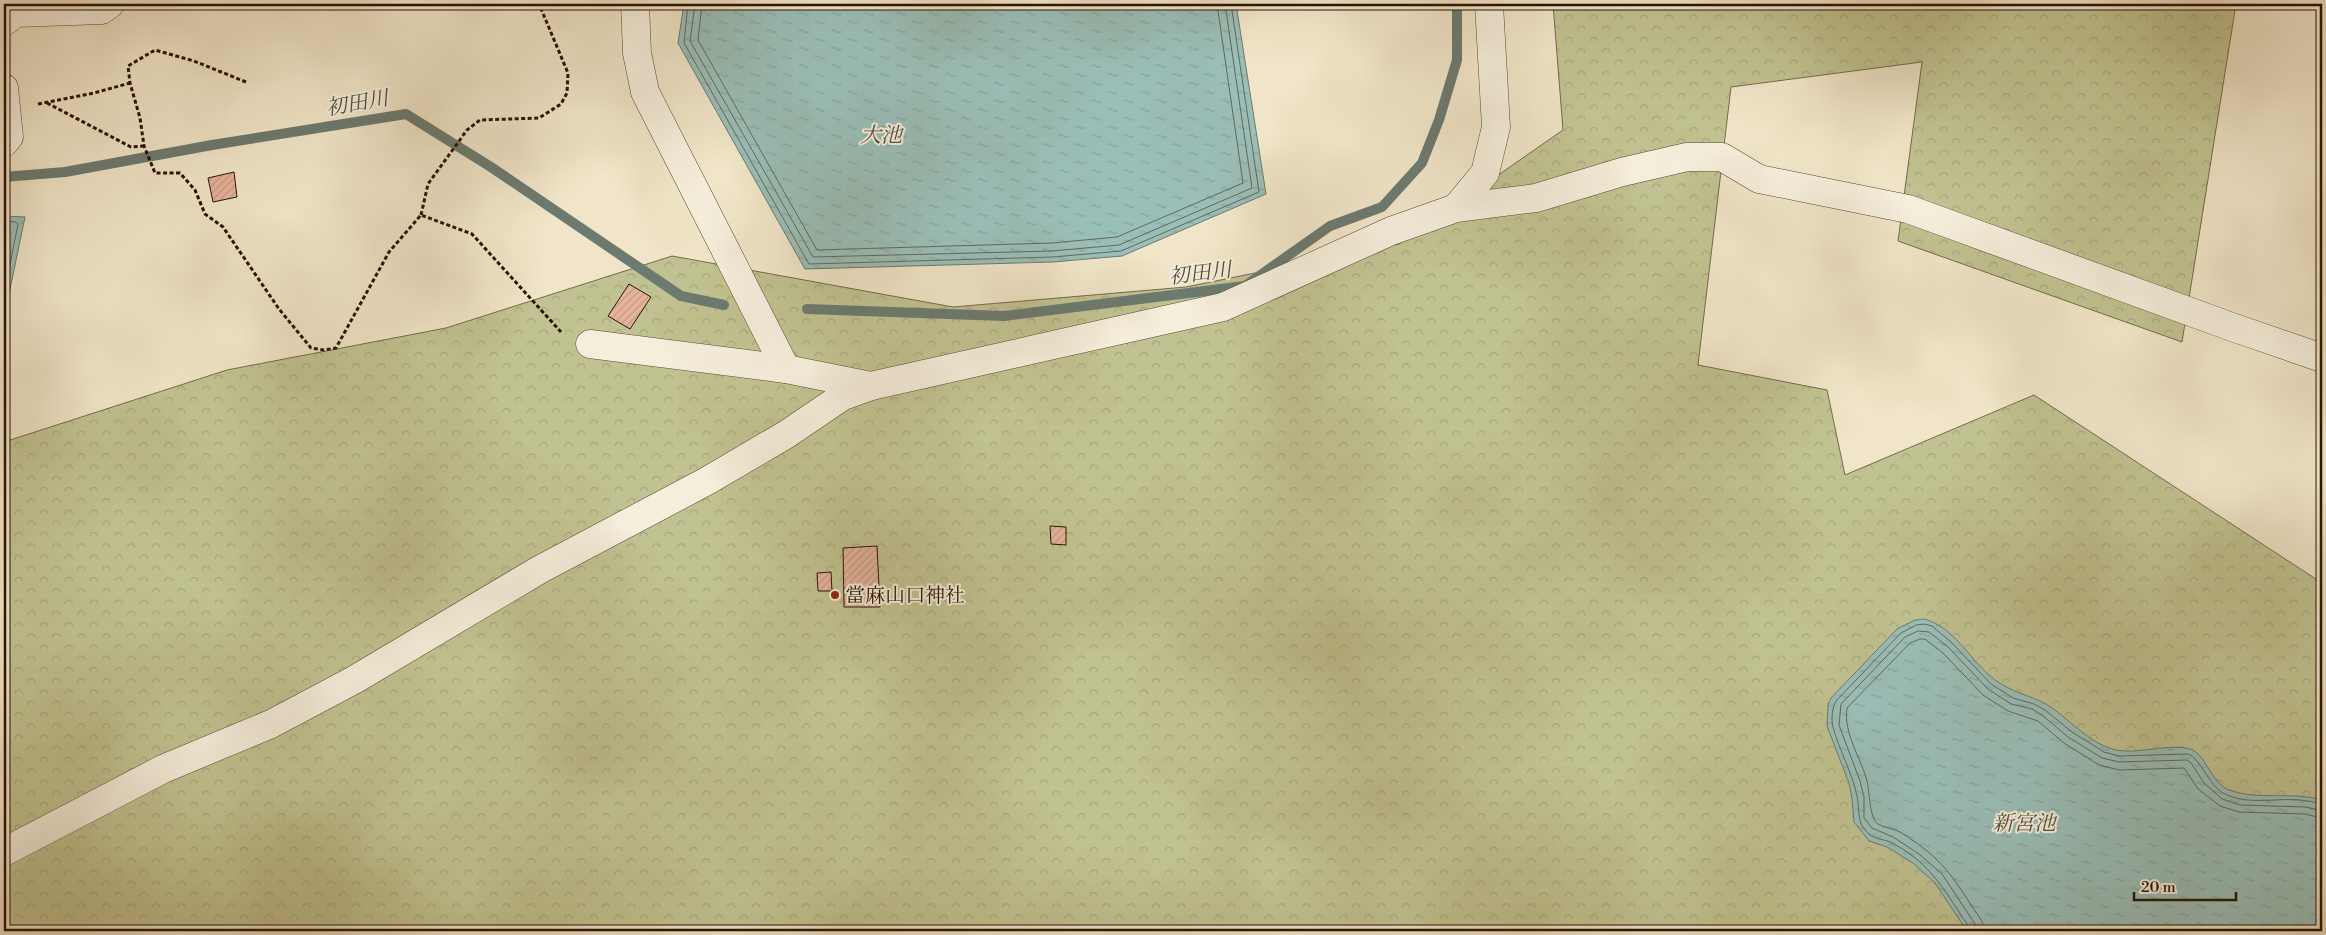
<svg xmlns="http://www.w3.org/2000/svg" width="2326" height="935" viewBox="0 0 2326 935" font-family="'Libre Bodoni','Noto Serif JP',serif">
  <style>
    .forest { fill: url(#forest-crowns); stroke: #746a4b }
    .water { fill: url(#water-ripples); stroke: #6c7a70 }
    .lines { fill: none; stroke-linecap: round; stroke-linejoin: round }
    .shore { stroke: #61685e; stroke-width: 1 }
    .stream { stroke: #6c7a70; stroke-width: 10 }
    .building { fill: url(#building-hatch); stroke: #281205 }
    .minor-casing { stroke: #5a4736; stroke-width: 29 }
    .path { stroke: #281205; stroke-width: 3; stroke-dasharray: 4 2.5; stroke-linecap: butt }
    .minor { stroke: #f5eedb; stroke-width: 28 }
    .poi-dot { fill: #8f2418; stroke: #f5eedb; stroke-width: 2 }
    .labels { text-anchor: middle; stroke-width: 4; stroke-linejoin: round; paint-order: stroke }
    .poi-label { font-size: 20px; fill: #281205; stroke: #f5eedb; text-anchor: start }
    .water-label { font-size: 21px; font-style: italic; fill: #504f44; stroke: #f5eedb }
  </style>
  <defs>
    <pattern id="forest-crowns" width="20" height="18" patternUnits="userSpaceOnUse" patternTransform="scale(1.25)"><rect width="20" height="18" fill="#c1c291"/><path d="M2 6a3 3 0 1 1 6 0M12 15a3 3 0 1 1 6 0" fill="none" stroke="#a6a67c"/></pattern>
    <pattern id="water-ripples" width="26" height="14" patternUnits="userSpaceOnUse" patternTransform="scale(1.25)"><rect width="26" height="14" fill="#9abfb8"/><path d="M2 4q2-2 4 0t4 0M15 11q2-2 4 0t4 0" fill="none" stroke="#85a39d"/></pattern>
    <pattern id="building-hatch" width="6" height="6" patternUnits="userSpaceOnUse" patternTransform="scale(1.25)"><rect width="6" height="6" fill="#e6b39b"/><path d="M-1 1l2-2M0 6l6-6M5 7l2-2" fill="none" stroke="#c59984"/></pattern>
  </defs>
  <rect width="100%" height="100%" fill="#f0e5c8"/>
  <filter id="stains"><feTurbulence type="fractalNoise" baseFrequency=".004" numOctaves="4"/><feColorMatrix values="0 0 0 0 .2 0 0 0 0 .09 0 0 0 0 .02 0 0 0 .5 -.17"/></filter>
  <radialGradient id="worn" r=".72"><stop offset=".6" stop-color="#630" stop-opacity="0"/><stop offset="1" stop-color="#630" stop-opacity=".3"/></radialGradient>
  <path class="forest" d="M1553,4H2236L2182,342L1898,241L1922,62L1731,87L1698,365L1827,390L1845,475L2034,395L2322,583V931H4V442L227,370L446,328L672,256L953,307L1186,287L1399,244L1563,130Z"/>
  <g class="water">
    <path d="M684,4H1236L1266,194L1122,256L1053,262L805,269L678,43Z"/>
    <path d="M4,216L25,217L4,318Z"/>
    <path d="M1924,619C1955,627 1971,662 1995,680C2011,692 2029,695 2046,704C2066,716 2082,736 2104,746C2130,759 2164,742 2190,749C2206,754 2211,783 2229,790C2259,801 2292,791 2322,800V931H1967L1935,883L1913,863L1887,847L1869,841L1854,822L1852,799L1849,783L1827,726L1828,705L1831,698L1897,629L1915,620Z"/>
  </g>
  <g class="lines">
    <g class="shore">
      <path d="M688,4L684,43L809,264L1053,257L1121,251L1259,192L1231,4"/>
      <path d="M695,4L690,41L813,257L1052,251L1119,245L1252,188L1225,4"/>
      <path d="M702,4L698,40L817,250L1052,243L1117,237L1243,183L1217,4"/>
      <path d="M4,221L16,222L18,224L4,294"/>
      <path d="M1970,931C1970,925 1964,921 1961,915C1941,884 1925,859 1890,842C1883,839 1874,839 1869,834C1856,823 1860,810 1857,796C1852,772 1839,750 1833,727C1831,719 1832,708 1836,701L1901,633L1916,625L1924,624L1932,626L1952,643L1991,684L2013,698L2034,704L2045,710L2072,732L2104,752L2119,756L2188,754C2201,759 2208,784 2223,793C2248,807 2281,796 2307,801C2312,801 2317,804 2322,804"/>
      <path d="M1977,931L1975,924L1942,874L1919,854L1893,837L1872,828L1864,818V797L1860,781L1839,725L1841,704L1905,637L1918,631L1929,632L1948,647L1988,689L2011,704L2032,709L2042,715L2068,737L2102,758L2119,762L2187,760L2191,763L2204,783L2222,799L2240,805L2306,807L2322,811"/>
      <path d="M1984,931C1984,921 1978,916 1973,908C1949,870 1938,856 1900,832C1893,828 1884,828 1878,824C1869,818 1870,792 1867,781C1861,758 1843,733 1847,708L1910,643L1920,639H1925L1943,653L1983,695L2008,711L2038,721L2064,743L2099,765L2119,770L2184,768L2198,789L2220,806L2239,812L2305,814L2322,818"/>
    </g>
    <g class="stream">
      <path d="M4,177L65,172L212,145L406,114L491,167L681,296L724,305"/>
      <path d="M807,309L1004,316L1245,286L1330,226L1382,207L1422,163L1439,120L1457,60V4"/>
    </g>
  </g>
  <g class="building">
    <path d="M234,172L237,197L213,202L208,178Z"/>
    <path d="M629,284L651,297L630,329L608,316Z"/>
    <path d="M1050,526L1066,527V545L1051,544Z"/>
    <path d="M877,546L880,607H844L843,548Z"/>
    <path d="M831,572L832,591H818L817,573Z"/>
  </g>
  <g class="lines">
    <defs>
      <g id="minor">
        <path d="M635,4L637,53L645,92L786,369"/>
        <path d="M4,22L16,13L102,10L110,4"/>
        <path d="M4,88L9,137L4,143"/>
        <path d="M1456,208L1485,173L1496,127L1489,4"/>
        <path d="M590,344L786,369L871,386L1223,307L1391,231L1456,208L1536,198L1622,172L1687,157H1722L1759,179L1908,209L2232,327L2322,358"/>
        <path d="M4,852L163,769L271,724L354,680L539,570L707,481L787,434L843,396L871,386"/>
      </g>
    </defs>
    <use href="#minor" class="minor-casing"/>
    <g class="path">
      <path d="M246,82L194,61L155,50L128,66L130,83L140,118L144,146L155,173H180L195,190L205,214L223,227L279,309L311,348L324,350L336,348L389,252L421,215L472,234L561,332"/>
      <path d="M47,103L131,147L144,146"/>
      <path d="M38,104L94,93L130,83"/>
      <path d="M421,215L428,184L467,130L480,120L539,118L561,104L567,93L568,73L539,4"/>
    </g>
    <use href="#minor" class="minor"/>
  </g>
  <circle class="poi-dot" cx="835" cy="595" r="5"/>
  <g class="labels">
    <g class="poi-label">
      <text x="845" y="602">當麻山口神社</text>
    </g>
    <g class="water-label">
      <text transform="translate(357 103) rotate(-10)" y="7">初田川</text>
      <text x="881" y="142">大池</text>
      <text transform="translate(1200 273) rotate(-7)" y="7">初田川</text>
      <text x="2024" y="830">新宮池</text>
    </g>
  </g>
  <rect width="2326" height="935" fill="none" stroke="#f0e5c8" stroke-width="20"/>
  <rect x="5" y="5" width="2316" height="925" fill="none" stroke="#281205" stroke-width="2.5"/>
  <rect x="10" y="10" width="2306" height="915" fill="none" stroke="#281205"/>
  <path d="M2134 892v8h102v-8" fill="none" stroke="#281205" stroke-width="2.5"/>
  <text x="2141" y="892" font-size="15" fill="#281205" stroke="#f5eedb" stroke-width="4" paint-order="stroke">20 m</text>
  <rect width="100%" height="100%" filter="url(#stains)"/>
  <rect width="100%" height="100%" fill="url(#worn)"/>
</svg>
